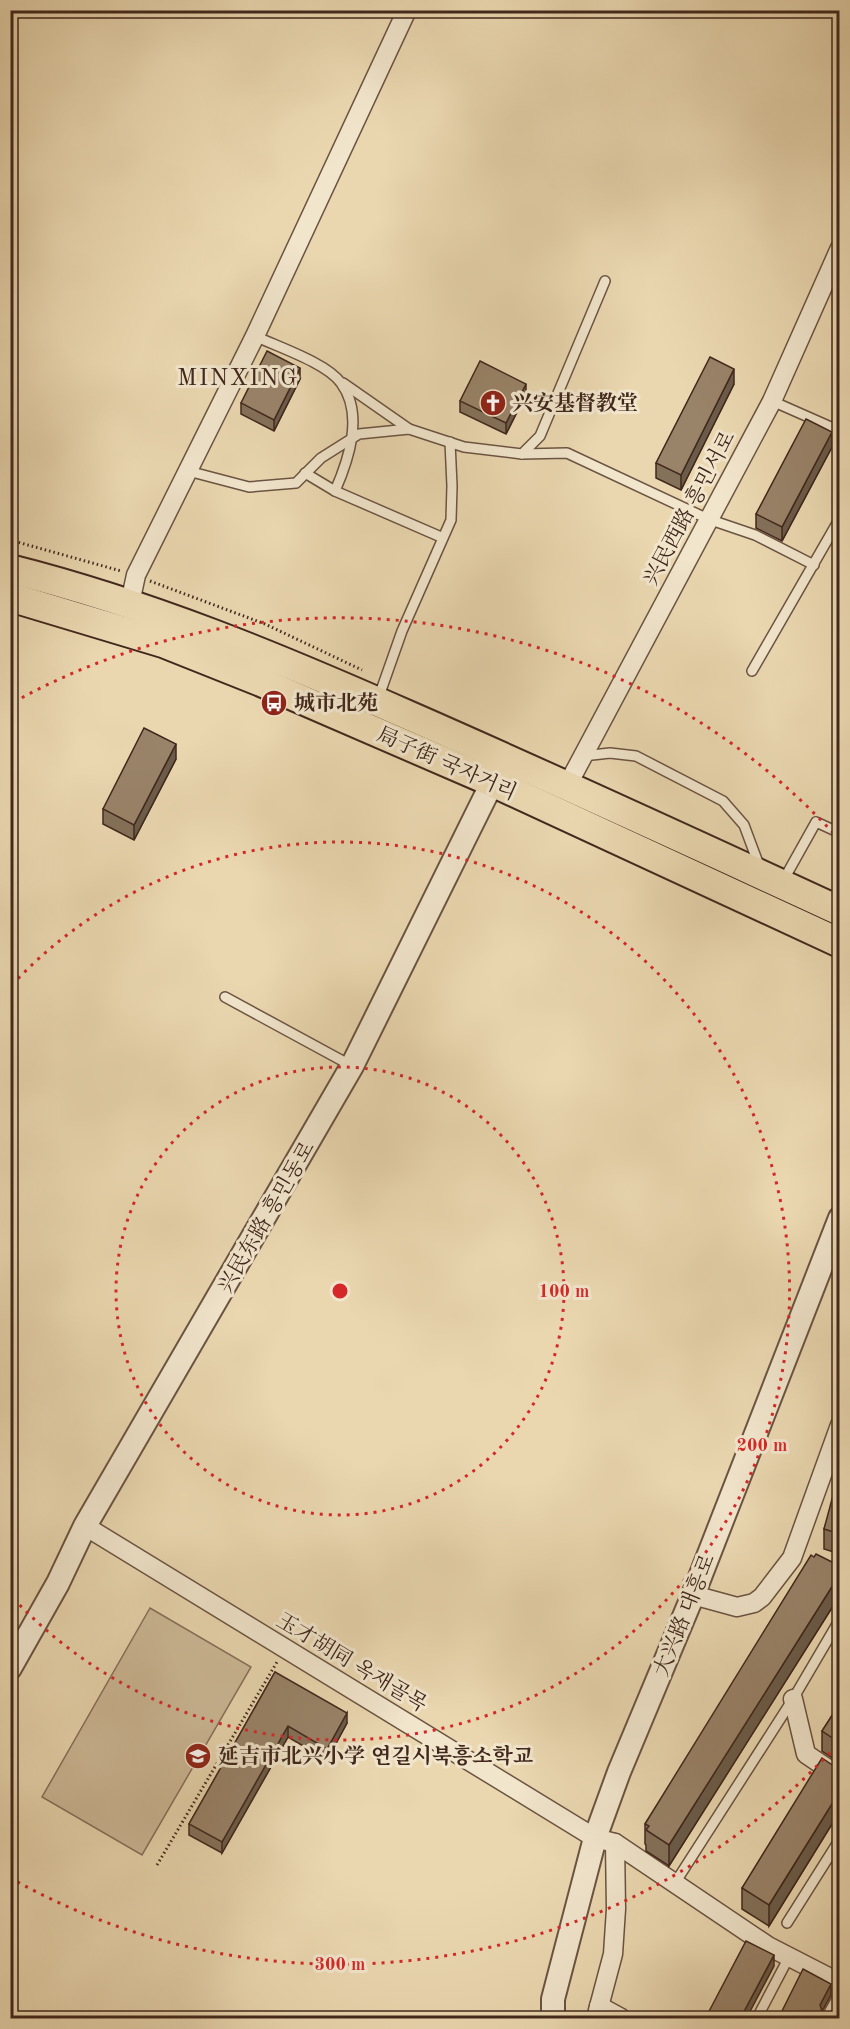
<svg xmlns="http://www.w3.org/2000/svg" width="850" height="2029" viewBox="0 0 850 2029" font-family="'Old Standard TT','Noto Serif SC','Noto Serif KR',serif">
  <style>
    .green { fill: #cdb997; stroke: #87705a; stroke-width: 1.5 }
    .lines { fill: none; stroke-linecap: round; stroke-linejoin: round }
    .service-casing { stroke: #6b5442; stroke-width: 12 }
    .minor-casing { stroke: #6b5442; stroke-width: 21 }
    .tertiary-casing { stroke: #6b5442; stroke-width: 26 }
    .primary-casing { stroke: #41281d; stroke-width: 32 }
    .path { stroke: #41281d; stroke-width: 3; stroke-dasharray: 1.5 3; stroke-linecap: butt }
    .service { stroke: #f1e5cc; stroke-width: 9 }
    .minor { stroke: #f1e5cc; stroke-width: 18 }
    .tertiary { stroke: #f1e5cc; stroke-width: 22 }
    .primary { stroke: #ead7b0; stroke-width: 28 }
    .wall { fill: #84715a; stroke: #41281d; stroke-width: 1.5 }
    .shaded-wall { fill: #6b5c4a; stroke: #41281d; stroke-width: 1.5 }
    .building { fill: #998369; stroke: #41281d; stroke-width: 1.5 }
    .ring { fill: none; stroke: #d62828; stroke-width: 3; stroke-dasharray: 3 6 }
    .labels { text-anchor: middle; stroke-width: 6; stroke-linejoin: round; paint-order: stroke }
    .poi-label { font-size: 21px; font-weight: bold; fill: #41281d; stroke: #f1e5cc; text-anchor: start }
    .street-label { font-size: 21px; fill: #41281d; stroke: #f1e5cc }
    .quarter-label { font-size: 24px; letter-spacing: 1.5px; fill: #41281d; stroke: #f1e5cc }
    .centre { fill: #d62828; stroke: #f1e5cc; stroke-width: 3 }
    .ring-label { font-size: 18px; text-anchor: middle; font-weight: bold; fill: #d62828; stroke: #f1e5cc; stroke-width: 6; stroke-linejoin: round; paint-order: stroke }
  </style>
  <rect width="100%" height="100%" fill="#ead7b0"/>
  <filter id="stains"><feTurbulence type="fractalNoise" baseFrequency=".00333" numOctaves="4"/><feColorMatrix values="0 0 0 0 .2 0 0 0 0 .09 0 0 0 0 .02 0 0 0 .5 -.17"/></filter>
  <radialGradient id="worn" r=".72"><stop offset=".6" stop-color="#630" stop-opacity="0"/><stop offset="1" stop-color="#630" stop-opacity=".3"/></radialGradient>
  <path class="green" d="M150,1608L251,1667L142,1855L42,1797Z"/>
  <g class="lines">
    <defs>
      <g id="service">
        <path d="M255,336C278,347 327,363 341,383C364,414 349,459 335,491"/>
        <path d="M343,383L409,429"/>
        <path d="M772,401L840,431"/>
        <path d="M522,454L567,453L708,519L755,535L814,565"/>
        <path d="M188,471L249,487L296,483L321,458L359,434L409,429L464,447L522,454L540,436L605,281"/>
        <path d="M305,473L335,491L441,537"/>
        <path d="M752,671L840,518"/>
        <path d="M378,699L402,631L451,520L452,486L450,442"/>
        <path d="M583,756L610,753L636,756L723,801L744,825L760,868"/>
        <path d="M783,881L816,822L840,833"/>
        <path d="M225,997L352,1066"/>
        <path d="M675,1883L793,1699L840,1619"/>
        <path d="M787,1923L840,1839"/>
        <path d="M757,2018L789,1957"/>
        <path d="M826,2018L840,1993"/>
      </g>
      <g id="minor">
        <path d="M130,603L136,575L255,336L407,10"/>
        <path d="M567,786L772,401L840,248"/>
        <path d="M85,1526L595,1838L615,1843L768,1946L840,1983"/>
        <path d="M693,1595L737,1607L754,1603L762,1597L792,1558L840,1425"/>
        <path d="M793,1699L806,1754L840,1777"/>
        <path d="M599,2006L621,2018"/>
        <path d="M596,2018L613,1954L616,1909L615,1843"/>
      </g>
      <g id="tertiary">
        <path d="M10,1668L58,1583L85,1526L352,1066L499,769"/>
        <path d="M553,2018V1999L595,1838L619,1772L693,1595L840,1218"/>
      </g>
      <g id="primary">
        <path d="M10,569C149,604 279,658 410,716C554,779 697,845 840,911"/>
        <path d="M10,597L163,643L261,682L492,782L840,943"/>
      </g>
    </defs>
    <use href="#service" class="service-casing"/>
    <use href="#minor" class="minor-casing"/>
    <use href="#tertiary" class="tertiary-casing"/>
    <use href="#primary" class="primary-casing"/>
    <g class="path">
      <path d="M10,540L121,571"/>
      <path d="M150,581L265,624L362,670"/>
      <path d="M157,1865L277,1662"/>
    </g>
    <use href="#service" class="service"/>
    <use href="#minor" class="minor"/>
    <use href="#tertiary" class="tertiary"/>
    <use href="#primary" class="primary"/>
  </g>
  <g class="wall">
    <path d="M300,379L274,431L241,414V403Z"/>
    <path d="M734,384L681,490L656,478V463Z"/>
    <path d="M526,394L506,434L460,412V401Z"/>
    <path d="M832,447L782,541L756,528V514Z"/>
    <path d="M176,759L134,840L103,824V809Z"/>
    <path d="M840,1485V1554L824,1549V1529Z"/>
    <path d="M814,1557L840,1566V1595L669,1866L646,1851V1845L645,1844V1824Z"/>
    <path d="M275,1672L347,1723L327,1760L288,1737L222,1853L189,1835V1824Z"/>
    <path d="M840,1703V1763L822,1751V1731Z"/>
    <path d="M834,1766L840,1768V1811L769,1926L742,1909V1888Z"/>
  </g>
  <g class="shaded-wall">
    <path d="M300,368V379L274,431V420Z"/>
    <path d="M734,369V384L681,490V475Z"/>
    <path d="M526,384V394L506,434V423Z"/>
    <path d="M832,432V447L782,541V527Z"/>
    <path d="M176,744V759L134,840V825Z"/>
    <path d="M840,1574V1595L669,1866V1845Z"/>
    <path d="M347,1713V1723L327,1760V1749Z"/>
    <path d="M288,1726V1737L222,1853V1842Z"/>
    <path d="M840,1791V1811L769,1926V1905Z"/>
    <path d="M774,1955V1966L746,2019H740Z"/>
    <path d="M831,1984V1995L820,2015V2005Z"/>
  </g>
  <g class="building">
    <path d="M267,351L300,368L274,420L241,403Z"/>
    <path d="M710,357L734,369L681,475L656,463Z"/>
    <path d="M480,361L526,384L506,423L460,401Z"/>
    <path d="M806,419L832,432L782,527L756,514Z"/>
    <path d="M144,728L176,744L134,825L103,809Z"/>
    <path d="M840,1485V1534L824,1529L835,1488L838,1489Z"/>
    <path d="M816,1554L840,1566V1574L669,1845L646,1830L649,1826L645,1824L811,1555L814,1557Z"/>
    <path d="M275,1672L347,1713L327,1749L288,1726L222,1842L189,1824Z"/>
    <path d="M840,1703V1743L822,1731Z"/>
    <path d="M822,1758L834,1766L840,1768V1791L769,1905L742,1888Z"/>
    <path d="M746,1941L774,1955L740,2019H705Z"/>
    <path d="M803,1969L831,1984L820,2005L823,2014L832,2011L840,1997V2019H778Z"/>
  </g>
  <g class="ring">
    <circle cx="340" cy="1291" r="224"/>
    <path d="M12 985A449 449 0 1 1 12 1597"/>
    <path d="M836 1746A673 673 0 0 1 14 1880M14 702A673 673 0 0 1 836 836"/>
  </g>
  <defs>
    <symbol id="church-disc" viewBox="-11 -11 22 22"><circle r="9.5" fill="#8f2418" stroke="#f1e5cc"/><path d="M-1.2-6h2.4v3.5h3.3v2.4h-3.3V6h-2.4V-.1h-3.3v-2.4h3.3Z" fill="#fff"/></symbol>
    <symbol id="bus-disc" viewBox="-11 -11 22 22"><circle r="9.5" fill="#8f2418" stroke="#f1e5cc"/><path d="M-5-6H5V4H4V6H2V4H-2V6H-4V4H-5ZM-3.5-4V0h7V-4ZM-3.5 1.2v1.5H-2V1.2ZM2 1.2v1.5H3.5V1.2Z" fill="#fff"/></symbol>
    <symbol id="school-disc" viewBox="-11 -11 22 22"><circle r="9.5" fill="#8f2418" stroke="#f1e5cc"/><path d="M0-5L7-2L0 1L-7-2ZM-4 1L0 2.5L4 1V4Q0 6-4 4Z" fill="#fff"/></symbol>
  </defs>
  <g fill-rule="evenodd">
    <use href="#church-disc" x="478" y="388" width="30" height="30"/>
    <use href="#bus-disc" x="259" y="688" width="30" height="30"/>
    <use href="#school-disc" x="183" y="1741" width="30" height="30"/>
  </g>
  <g class="labels">
    <g class="poi-label">
      <text x="512" y="410">兴安基督教堂</text>
      <text x="294" y="710">城市北苑</text>
      <text x="218" y="1763">延吉市北兴小学 연길시북흥소학교</text>
    </g>
    <g class="street-label">
      <text transform="translate(689 508) rotate(-62)" y="7">兴民西路 흥민서로</text>
      <text transform="translate(447 763) rotate(24)" y="7">局子街 국자거리</text>
      <text transform="translate(266 1217) rotate(-60)" y="7">兴民东路 흥민동로</text>
      <text transform="translate(684 1615) rotate(-68)" y="7">大兴路 대흥로</text>
      <text transform="translate(352 1662) rotate(31)" y="7">玉才胡同 옥재골목</text>
    </g>
    <g class="quarter-label">
      <text x="238" y="385">MINXING</text>
    </g>
  </g>
  <circle cx="340" cy="1291" r="9" class="centre"/>
  <g class="ring-label">
    <text x="564" y="1297">100 m</text>
    <text x="762" y="1451">200 m</text>
    <text x="340" y="1970">300 m</text>
  </g>
  <rect width="850" height="2029" fill="none" stroke="#ead7b0" stroke-width="36"/>
  <rect x="12" y="12" width="826" height="2005" fill="none" stroke="#41281d" stroke-width="3"/>
  <rect x="18" y="18" width="814" height="1993" fill="none" stroke="#41281d" stroke-width="1.5"/>
  <rect width="100%" height="100%" filter="url(#stains)"/>
  <rect width="100%" height="100%" fill="url(#worn)"/>
</svg>
